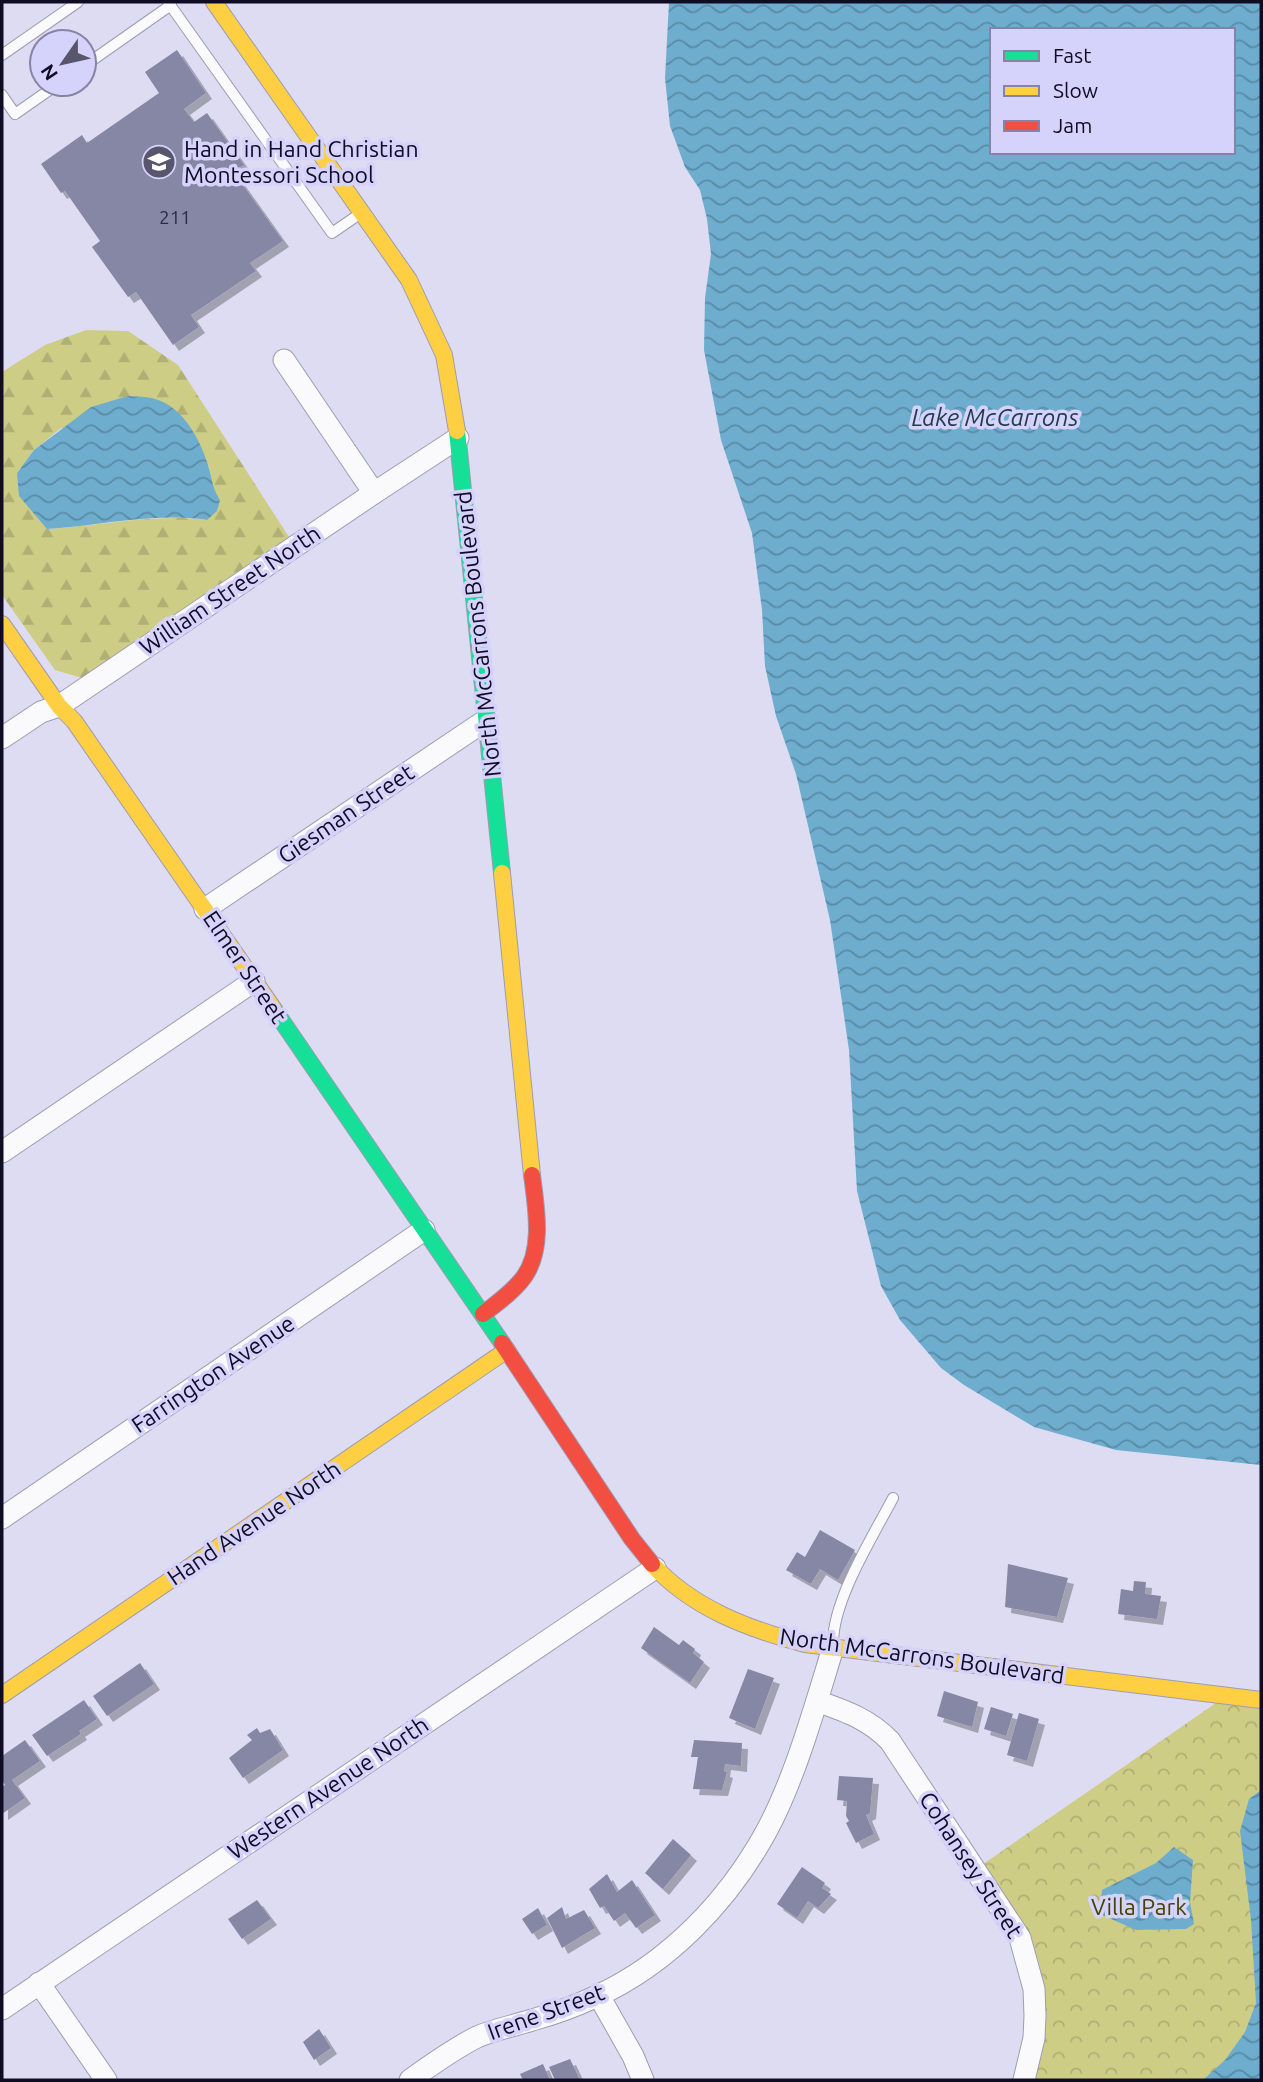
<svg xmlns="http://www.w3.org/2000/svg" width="1263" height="2082" viewBox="0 0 1263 2082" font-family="Ubuntu,sans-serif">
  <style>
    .forest { fill: url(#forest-firs); fill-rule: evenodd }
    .park { fill: url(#park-crowns) }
    .water { fill: url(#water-waves); fill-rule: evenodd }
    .building { fill: #8587a5; filter: url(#shadow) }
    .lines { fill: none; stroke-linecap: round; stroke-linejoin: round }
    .lane-casing { stroke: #9e9cb2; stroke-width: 12 }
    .street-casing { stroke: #9e9cb2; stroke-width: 23 }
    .fast-casing { stroke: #9e9cb2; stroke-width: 18 }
    .slow-casing { stroke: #9e9cb2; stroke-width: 18 }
    .jam-casing { stroke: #9e9cb2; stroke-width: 18 }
    .lane { stroke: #fafafd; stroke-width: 10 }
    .street { stroke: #fafafd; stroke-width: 21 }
    .fast { stroke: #16e098; stroke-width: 16 }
    .slow { stroke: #ffcf43; stroke-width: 16 }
    .jam { stroke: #f24e42; stroke-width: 16 }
    .labels { text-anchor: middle; stroke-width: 7; stroke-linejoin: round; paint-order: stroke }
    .number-label { font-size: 19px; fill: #2d2b44 }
    .poi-label { font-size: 23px; fill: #100c24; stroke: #d5d2fc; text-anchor: start }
    .street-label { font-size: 23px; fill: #100c24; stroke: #d5d2fc }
    .park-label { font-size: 23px; fill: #444302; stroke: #d5d2fc }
    .water-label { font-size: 24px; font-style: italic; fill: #223d4a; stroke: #d5d2fc }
  </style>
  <defs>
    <pattern id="forest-firs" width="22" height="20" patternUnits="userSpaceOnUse" patternTransform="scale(1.75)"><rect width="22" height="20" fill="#cecd86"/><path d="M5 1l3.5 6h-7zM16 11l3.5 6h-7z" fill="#b0af74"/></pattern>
    <pattern id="park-crowns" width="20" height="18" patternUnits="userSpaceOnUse" patternTransform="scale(1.75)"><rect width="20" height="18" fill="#cecd86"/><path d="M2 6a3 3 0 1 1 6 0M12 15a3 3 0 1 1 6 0" fill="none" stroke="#b0af74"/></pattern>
    <pattern id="water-waves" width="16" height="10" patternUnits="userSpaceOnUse" patternTransform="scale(1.75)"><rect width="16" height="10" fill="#6eadce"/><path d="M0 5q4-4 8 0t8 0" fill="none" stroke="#598ba7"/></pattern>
    <filter id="shadow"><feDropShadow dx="6" dy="6" stdDeviation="0" flood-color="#0004"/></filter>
  </defs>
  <rect width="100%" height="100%" fill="#dddcf2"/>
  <path class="forest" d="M86,330L128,331L178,365L289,537L82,678L55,670L2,595V372L45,345ZM61,428L209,466L212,489L220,500L207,520C153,513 100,526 47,529L17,473L34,450Z"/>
  <path class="park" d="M1226,1696L1261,1700V2080H1024L1034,1989L976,1869Z"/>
  <g class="water">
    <path d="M669,2H1261V1465L1116,1450L1034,1427L964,1385L941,1368L900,1320L881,1286L857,1191L849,1050L830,920L796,774L776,716L765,666L762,610L752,533L721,440L704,350L705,298L711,254L707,219L700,190L685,167L670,126L665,78ZM992,30H1233V152H992Z"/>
    <path d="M128,396C136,397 147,396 155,399C183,407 200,439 208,465C212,478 212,488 220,500L217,511L207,520C153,512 100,526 47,529L19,496L17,473L34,450L91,407Z"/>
    <path d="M1261,1790V2080H1203L1225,2060L1245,2032L1256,2003L1251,1920L1240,1831L1249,1799Z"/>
    <path d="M1174,1847L1193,1860L1190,1902L1194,1924L1186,1929L1136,1930L1100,1914L1102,1890L1156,1863Z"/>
  </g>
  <g class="building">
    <path d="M177,50L206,93L184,109L194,122L207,113L244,165L233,171L283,241L250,263L256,271L191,315L199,327L173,345L136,292L128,297L92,247L100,241L65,191L61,193L41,164L82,135L87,143L159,93L145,72Z"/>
    <path d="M820,1530L855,1550L838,1580L820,1569L811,1584L786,1570L797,1552L805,1557Z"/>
    <path d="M1008,1564L1068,1578L1057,1617L1005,1607Z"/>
    <path d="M1134,1581L1146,1582L1145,1594L1161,1596L1157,1619L1118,1614L1121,1589L1133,1591Z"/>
    <path d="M654,1627L679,1645L683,1640L695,1649L693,1653L704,1662L690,1683L641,1648Z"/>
    <path d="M140,1663L154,1684L107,1716L93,1696Z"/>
    <path d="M748,1669L774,1678L755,1729L729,1718Z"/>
    <path d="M944,1691L978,1702L972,1727L937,1716Z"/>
    <path d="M84,1700L97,1719L79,1731L81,1734L47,1756L32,1735Z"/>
    <path d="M991,1707L1013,1714L1006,1736L984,1729Z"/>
    <path d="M1019,1713L1039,1719L1027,1761L1007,1755Z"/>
    <path d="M257,1728L260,1733L270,1729L283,1750L243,1778L229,1758L252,1740L247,1735Z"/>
    <path d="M25,1740L40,1761L12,1780L25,1798L2,1814V1787L5,1785L2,1780V1756Z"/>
    <path d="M694,1740L742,1743L741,1766L725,1764L724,1771L727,1772L722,1790L693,1789L698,1757H691Z"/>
    <path d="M839,1776L873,1778L870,1813L866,1815L874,1834L856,1843L846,1823L849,1821L846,1816L847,1801L837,1800Z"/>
    <path d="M673,1839L691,1855L663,1889L645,1873Z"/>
    <path d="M802,1867L825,1883L822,1888L831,1894L818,1908L808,1901L797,1918L777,1904Z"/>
    <path d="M607,1874L617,1892L632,1880L655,1915L636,1928L625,1913L614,1921L604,1906L600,1908L589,1889Z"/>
    <path d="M257,1900L271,1919L242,1939L228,1919Z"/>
    <path d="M562,1907L566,1919L584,1910L595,1928L562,1948L547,1918Z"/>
    <path d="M538,1908L547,1925L532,1934L522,1919Z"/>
    <path d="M319,2029L331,2048L314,2060L303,2042Z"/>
    <path d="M570,2059L580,2080H555L549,2067Z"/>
    <path d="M543,2064L550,2080H523L520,2074Z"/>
  </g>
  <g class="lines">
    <defs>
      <g id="lane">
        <path d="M168,2L332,233L361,213"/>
        <path d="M2,55L78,2"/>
        <path d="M84,66L171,5"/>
        <path d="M2,95L15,114L58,84"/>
        <path d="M833,1645C832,1601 872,1538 893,1498"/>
      </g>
      <g id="street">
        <path d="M284,360L374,493"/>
        <path d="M2,738L41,712L59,706L374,493L458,438"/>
        <path d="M205,909L486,720"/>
        <path d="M2,1152L254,981"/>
        <path d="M2,1518L424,1230"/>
        <path d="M817,1701C845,1711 869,1719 890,1741L1020,1938L1034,1989L1035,2016L1034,2038L1024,2080"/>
        <path d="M39,1983L106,2080"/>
        <path d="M599,1996L633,2056L643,2080"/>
        <path d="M2,2009L655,1568"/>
        <path d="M410,2080C431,2065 453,2049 477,2037C495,2029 514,2026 532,2020C554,2014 576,2006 597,1996C669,1963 728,1901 766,1832C795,1779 815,1706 833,1648"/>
      </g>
      <g id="fast">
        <path d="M457,431L502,873"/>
        <path d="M273,1008L502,1343"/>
      </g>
      <g id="slow">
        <path d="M214,2L409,280L444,355L457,431"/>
        <path d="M2,624L59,706L74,721L273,1008"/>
        <path d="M502,873L532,1175"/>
        <path d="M652,1564C692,1608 748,1629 805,1644L1261,1700"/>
        <path d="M2,1695L507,1350"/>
      </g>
      <g id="jam">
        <path d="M483,1314C497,1303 513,1292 524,1277C544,1249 536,1207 532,1175"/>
        <path d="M502,1343L632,1539L652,1564"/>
      </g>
    </defs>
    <use href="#lane" class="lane-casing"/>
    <use href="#street" class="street-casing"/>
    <use href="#fast" class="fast-casing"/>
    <use href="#slow" class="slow-casing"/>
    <use href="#jam" class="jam-casing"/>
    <use href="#lane" class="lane"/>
    <use href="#street" class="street"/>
    <use href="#fast" class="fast"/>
    <use href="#slow" class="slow"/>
    <use href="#jam" class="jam"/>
  </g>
  <defs>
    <symbol id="school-disc" viewBox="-11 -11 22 22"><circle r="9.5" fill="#58556c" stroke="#d5d2fc"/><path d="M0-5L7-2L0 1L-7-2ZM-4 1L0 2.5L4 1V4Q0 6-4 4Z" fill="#fff"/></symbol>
  </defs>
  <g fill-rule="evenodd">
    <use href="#school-disc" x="140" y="143" width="38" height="38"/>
  </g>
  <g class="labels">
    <g class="number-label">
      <text x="175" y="224">211</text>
    </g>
    <g class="poi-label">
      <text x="184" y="157">Hand in Hand Christian<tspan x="184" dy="26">Montessori School</tspan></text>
    </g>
    <g class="street-label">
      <text transform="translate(230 590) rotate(-34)" y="8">William Street North</text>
      <text transform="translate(478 634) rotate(-96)" y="8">North McCarrons Boulevard</text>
      <text transform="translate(346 814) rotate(-34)" y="8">Giesman Street</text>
      <text transform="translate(245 967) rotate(56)" y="8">Elmer Street</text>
      <text transform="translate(213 1374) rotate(-34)" y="8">Farrington Avenue</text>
      <text transform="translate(254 1523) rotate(-34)" y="8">Hand Avenue North</text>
      <text transform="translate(922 1656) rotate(8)" y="8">North McCarrons Boulevard</text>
      <text transform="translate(328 1788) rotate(-34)" y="8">Western Avenue North</text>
      <text transform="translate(971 1865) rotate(57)" y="8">Cohansey Street</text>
      <text transform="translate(546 2012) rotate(-20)" y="8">Irene Street</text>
    </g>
    <g class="park-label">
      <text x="1139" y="1915">Villa Park</text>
    </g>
    <g class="water-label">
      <text x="995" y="426">Lake McCarrons</text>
    </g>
  </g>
  <rect width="1263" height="2082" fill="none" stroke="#100c24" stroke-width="7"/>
  <rect x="990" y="28" width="245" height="126" fill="#d5d2fc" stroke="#8683a6" stroke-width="2"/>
  <rect x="1004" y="51" width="35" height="10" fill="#16e098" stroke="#8683a6" stroke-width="2"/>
  <text x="1053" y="63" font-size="21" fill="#100c24">Fast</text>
  <rect x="1004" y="86" width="35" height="10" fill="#ffcf43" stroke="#8683a6" stroke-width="2"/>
  <text x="1053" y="98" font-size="21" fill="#100c24">Slow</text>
  <rect x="1004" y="121" width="35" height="10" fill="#f24e42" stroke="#8683a6" stroke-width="2"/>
  <text x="1053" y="133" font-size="21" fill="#100c24">Jam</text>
  <g transform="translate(63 63) rotate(236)"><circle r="33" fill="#d5d2fc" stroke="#8683a6" stroke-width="2"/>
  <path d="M0-5L12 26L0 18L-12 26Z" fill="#58556c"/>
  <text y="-10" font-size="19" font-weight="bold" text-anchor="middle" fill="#100c24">N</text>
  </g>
</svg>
